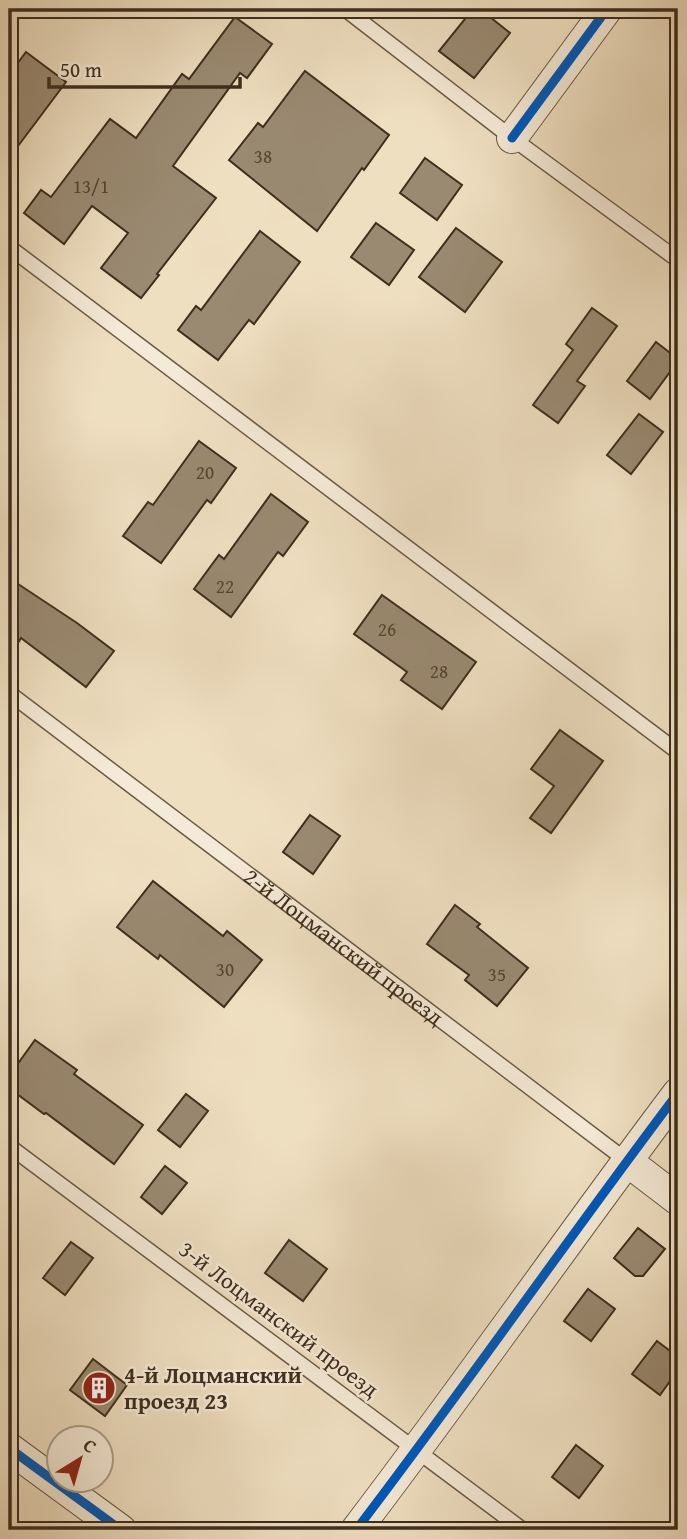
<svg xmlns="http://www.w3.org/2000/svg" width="687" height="1539" viewBox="0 0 687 1539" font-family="'Gentium Book Plus',serif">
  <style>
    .building { fill: #9a8a72; stroke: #3e2e1d; stroke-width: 2 }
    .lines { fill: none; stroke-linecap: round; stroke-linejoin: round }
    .lane-casing { stroke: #6a5a46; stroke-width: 17 }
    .street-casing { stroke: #6a5a46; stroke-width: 32 }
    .lane { stroke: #f5ead7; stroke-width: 14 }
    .street { stroke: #f5ead7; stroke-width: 30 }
    .cycleway-casing { stroke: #f5ead7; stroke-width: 13 }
    .cycleway { stroke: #0057b8; stroke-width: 9 }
    .labels { text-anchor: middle; stroke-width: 5; stroke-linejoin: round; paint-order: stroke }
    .number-label { font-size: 19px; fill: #554532 }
    .street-label { font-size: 23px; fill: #3e2e1d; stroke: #f5ead7 }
    .poi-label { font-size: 23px; font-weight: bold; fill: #3e2e1d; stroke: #f5ead7; text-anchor: start }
  </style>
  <rect width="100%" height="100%" fill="#efdfc1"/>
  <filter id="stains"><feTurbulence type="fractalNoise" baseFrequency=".00286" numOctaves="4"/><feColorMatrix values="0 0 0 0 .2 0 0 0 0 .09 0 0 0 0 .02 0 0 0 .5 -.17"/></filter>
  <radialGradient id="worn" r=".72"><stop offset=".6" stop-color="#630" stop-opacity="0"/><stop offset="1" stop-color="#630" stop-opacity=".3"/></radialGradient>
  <g class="building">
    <path d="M473,9H480L510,33L474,78L439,51Z"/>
    <path d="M235,17L272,44L247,78L240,73L173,166L216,198L157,274L159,275L141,298L101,268L128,233L92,206L64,244L24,213L41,190L51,197L110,119L136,138L182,74L189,79Z"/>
    <path d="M26,52L66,82L9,158V75Z"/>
    <path d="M305,71L389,135L364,170L362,168L317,231L229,160L258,123L263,127Z"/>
    <path d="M425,158L462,185L437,220L400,193Z"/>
    <path d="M376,223L414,250L389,285L351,257Z"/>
    <path d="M456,228L502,262L465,312L419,277Z"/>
    <path d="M260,231L300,262L254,324L249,320L218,360L178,330L196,306L201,310Z"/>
    <path d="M592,308L617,326L577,381L585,386L558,423L533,405L573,350L566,344Z"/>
    <path d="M656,342L678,359V361L650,399L627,381Z"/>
    <path d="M639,414L663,432L631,474L607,455Z"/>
    <path d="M199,441L236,468L211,503L207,500L161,563L123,536L148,502L153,505Z"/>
    <path d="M271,494L308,522L283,556L278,552L231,617L194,589L219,555L224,559Z"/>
    <path d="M9,578L77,623L114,651L86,687L21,638L9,658Z"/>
    <path d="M382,595L476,662L442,709L401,680L407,672L354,634Z"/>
    <path d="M560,730L603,761L551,833L530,818L554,786L531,769Z"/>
    <path d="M310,815L340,836L313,874L283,852Z"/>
    <path d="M153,881L223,936L227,931L262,960L224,1007L160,955L158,959L117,927Z"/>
    <path d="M455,905L480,924L477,927L528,968L497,1006L465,980L469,975L427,944Z"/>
    <path d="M35,1040L77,1070L74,1074L143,1125L114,1164L46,1113L44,1114L9,1088V1076Z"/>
    <path d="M186,1094L208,1111L180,1147L158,1130Z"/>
    <path d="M165,1166L187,1183L162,1214L141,1197Z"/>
    <path d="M638,1228L665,1249L643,1276H635L614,1258Z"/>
    <path d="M289,1240L327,1269L303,1301L265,1273Z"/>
    <path d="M71,1242L93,1258L65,1295L43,1278Z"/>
    <path d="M588,1289L615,1309L591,1341L564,1321Z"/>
    <path d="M657,1341L678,1357V1370L660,1395L632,1374Z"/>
    <path d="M93,1359L127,1385L105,1416L70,1390Z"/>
    <path d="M576,1445L603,1466L579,1498L552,1477Z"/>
  </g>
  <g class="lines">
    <defs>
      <g id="lane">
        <path d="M345,9L512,138L678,260"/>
        <path d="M9,247L678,752"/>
        <path id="s1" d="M9,693L627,1161"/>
        <path d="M9,1146L523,1530"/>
      </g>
      <g id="street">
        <path d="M512,138L607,9"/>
        <path d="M627,1161L678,1200"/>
        <path d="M9,1448L121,1530"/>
        <path d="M356,1530C466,1386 569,1237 678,1093"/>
      </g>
    </defs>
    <use href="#lane" class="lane-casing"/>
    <use href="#street" class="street-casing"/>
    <use href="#lane" class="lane"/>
    <use href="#street" class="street"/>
    <defs>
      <g id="cycleway">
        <path d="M512,138L607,9"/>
        <path d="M9,1448L121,1530"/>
        <path d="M356,1530C466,1386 569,1237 678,1093"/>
      </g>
    </defs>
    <use href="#cycleway" class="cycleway-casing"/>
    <use href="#cycleway" class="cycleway"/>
  </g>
  <defs>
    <symbol id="building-disc" viewBox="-11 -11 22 22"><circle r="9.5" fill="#8f2418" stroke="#f5ead7"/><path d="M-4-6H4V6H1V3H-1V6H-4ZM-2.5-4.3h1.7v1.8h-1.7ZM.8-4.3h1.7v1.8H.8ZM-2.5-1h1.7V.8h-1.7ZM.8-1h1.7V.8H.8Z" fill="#fff"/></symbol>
  </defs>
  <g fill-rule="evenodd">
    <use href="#building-disc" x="80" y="1369" width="38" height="38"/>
  </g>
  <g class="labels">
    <g class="number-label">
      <text x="263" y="163">38</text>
      <text x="91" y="193">13/1</text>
      <text x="205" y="479">20</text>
      <text x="225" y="593">22</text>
      <text x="387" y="636">26</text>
      <text x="439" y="678">28</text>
      <text x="225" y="976">30</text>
      <text x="497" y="981">35</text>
    </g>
    <g class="street-label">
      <text dy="8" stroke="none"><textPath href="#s1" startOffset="420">2-й Лоцманский проезд</textPath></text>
      <text transform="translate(279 1319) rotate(37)" y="8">3-й Лоцманский проезд</text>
    </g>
    <g class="poi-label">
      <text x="124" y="1383">4-й Лоцманский<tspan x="124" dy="26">проезд 23</tspan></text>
    </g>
  </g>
  <rect width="687" height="1539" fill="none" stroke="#efdfc1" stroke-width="35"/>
  <rect x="10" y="10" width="666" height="1518" fill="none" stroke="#3e2e1d" stroke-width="3.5"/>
  <rect x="18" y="18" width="652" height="1504" fill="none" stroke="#3e2e1d" stroke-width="2"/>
  <g transform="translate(80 1459) rotate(37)"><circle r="33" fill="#f5ead7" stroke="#ac9f8d" stroke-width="2"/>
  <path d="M0-5L12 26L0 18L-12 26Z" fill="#8f2418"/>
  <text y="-10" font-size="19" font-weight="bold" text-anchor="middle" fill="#3e2e1d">С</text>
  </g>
  <path d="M49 77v10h191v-10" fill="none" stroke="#3e2e1d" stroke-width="3.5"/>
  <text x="60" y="77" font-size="21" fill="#3e2e1d" stroke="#f5ead7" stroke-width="5" paint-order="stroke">50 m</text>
  <rect width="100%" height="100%" filter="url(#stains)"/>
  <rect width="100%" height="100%" fill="url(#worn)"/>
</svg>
